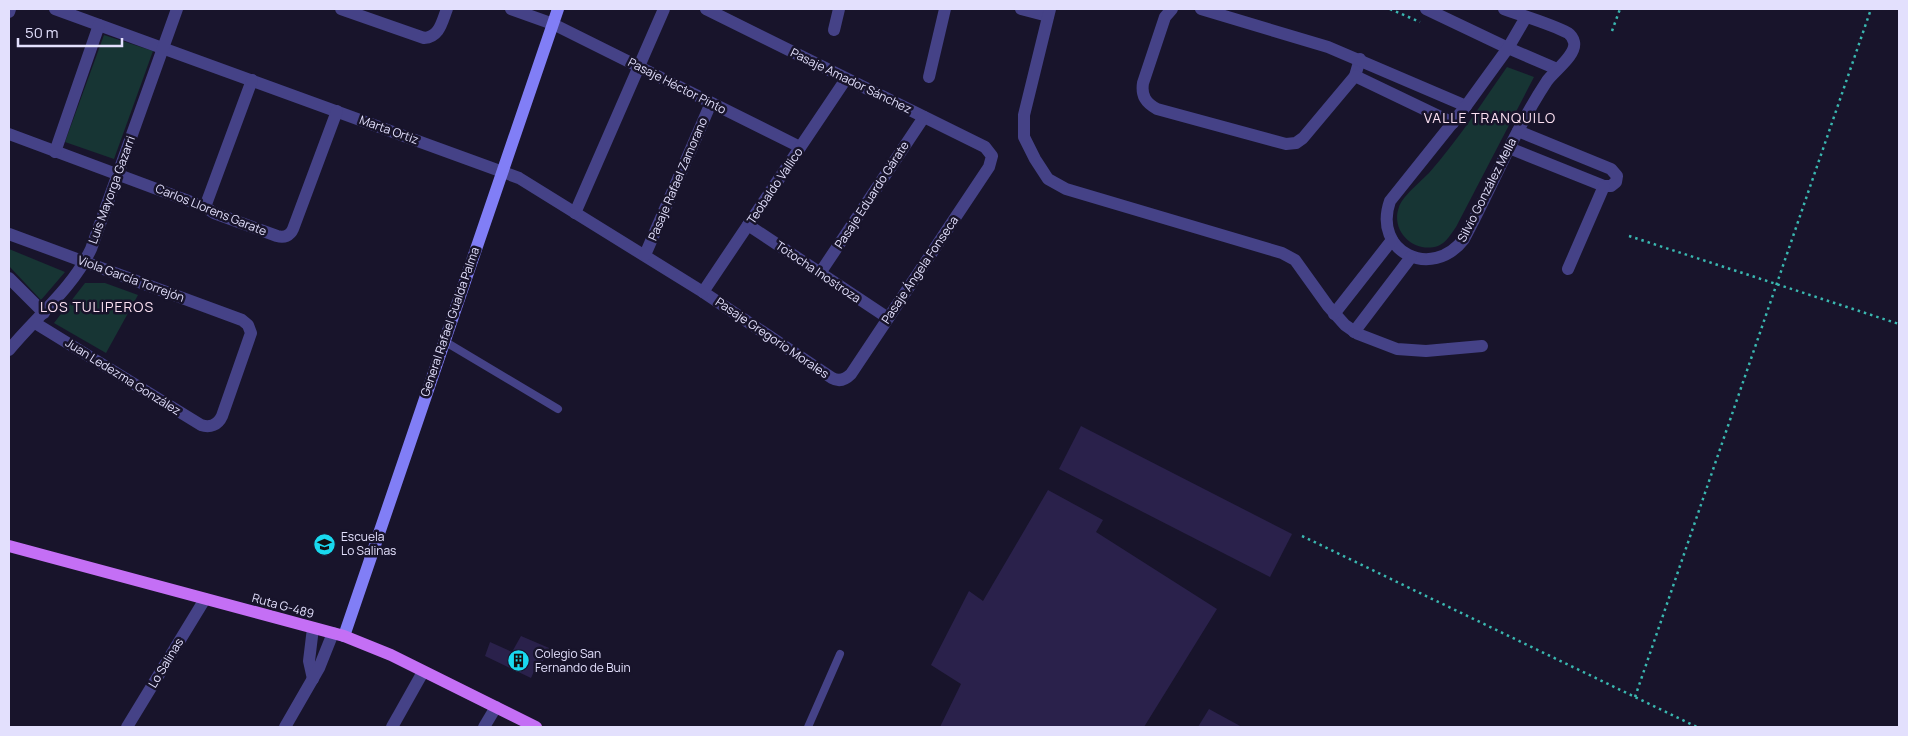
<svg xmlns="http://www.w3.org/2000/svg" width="1908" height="736" viewBox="0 0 1908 736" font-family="Manrope,sans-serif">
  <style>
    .green { fill: #173534 }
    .building { fill: #2a214b }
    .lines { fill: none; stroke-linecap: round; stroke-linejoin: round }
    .path { stroke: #3ab7b0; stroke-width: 2.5; stroke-dasharray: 2.5 4; stroke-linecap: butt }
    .lane { stroke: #454287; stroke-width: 8 }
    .street { stroke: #454287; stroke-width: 12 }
    .secondary { stroke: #817ef6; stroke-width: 12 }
    .primary { stroke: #c46ff5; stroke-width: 12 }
    .labels { text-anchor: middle; stroke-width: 5; stroke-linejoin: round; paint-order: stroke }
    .street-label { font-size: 12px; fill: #e3e0fd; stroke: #18142b }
    .poi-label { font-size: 12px; fill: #e3e0fd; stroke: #18142b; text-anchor: start }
    .neighbourhood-label { font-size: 14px; letter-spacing: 1px; fill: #fde2f3; stroke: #18142b }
  </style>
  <rect width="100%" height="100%" fill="#18142b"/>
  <g class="green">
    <path d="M104,35L153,51L114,159L65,142Z"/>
    <path d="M1507,67L1534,77L1456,227C1451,234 1446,243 1438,246C1414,254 1390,231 1399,207C1402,197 1421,181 1429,173C1458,140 1482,103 1507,67Z"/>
    <path d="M9,249L65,272L41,300L9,266Z"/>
    <path d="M85,283H105L138,295L106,353L54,323Z"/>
  </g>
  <g class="building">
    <path d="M1081,426L1292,534L1270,577L1059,469Z"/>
    <path d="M1048,490L1103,520L1096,532L1217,609L1144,727H940L961,684L931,665L969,591L983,601Z"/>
    <path d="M521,636L549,648L539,669L536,667L531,678L485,656L490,642L512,652Z"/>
    <path d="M1209,709L1242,727H1198Z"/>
  </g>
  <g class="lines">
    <g class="path">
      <path d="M1390,9L1420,22"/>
      <path d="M1612,31L1620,9"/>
      <path d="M1629,236L1899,324"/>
      <path d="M1302,536L1697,727"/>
      <path d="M1635,697L1871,9"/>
    </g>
    <g class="lane">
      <path d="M444,341L558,409"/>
      <path d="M808,727L840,654"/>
    </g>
    <g class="street">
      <path d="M55,9L519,178L703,292L832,378C839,382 845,380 851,374L989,167L992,156L985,147L706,9"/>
      <path d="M341,9L424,38C440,37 442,21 447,9"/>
      <path d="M511,9L553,24L800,147"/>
      <path d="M1021,9L1048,16"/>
      <path d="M1050,9L1024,115V137L1035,159L1048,179L1066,189L1282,253L1295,260L1328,306L1345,325L1358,334L1397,349L1426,351L1482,346"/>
      <path d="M1172,9L1165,17L1143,83C1141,96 1146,103 1157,109L1286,144L1296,143L1303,138L1355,76L1360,59"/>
      <path d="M1201,9L1328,47L1466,106"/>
      <path d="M1426,9L1508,48L1557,69"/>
      <path d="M1504,9C1523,16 1549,23 1568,33C1571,35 1573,38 1574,42C1577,55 1554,71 1547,81C1514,131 1492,187 1464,239C1432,281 1372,252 1390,201L1466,106L1508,48L1526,17"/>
      <path d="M9,12L10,9"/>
      <path d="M834,30L839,9"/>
      <path d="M1355,76L1453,123"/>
      <path d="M929,77L945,9"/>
      <path d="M9,134L205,207L214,213L277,236C284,238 290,236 293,229L337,111"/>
      <path d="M1509,148L1604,186H1611L1616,182L1617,176L1611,169L1518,131"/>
      <path d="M55,152L99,25"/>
      <path d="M205,207L252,80"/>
      <path d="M575,213L664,9"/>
      <path d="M748,225L888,318"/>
      <path d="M9,234L242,320L248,325L251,333L222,416C218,425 210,428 201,425L35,323"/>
      <path d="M645,255L711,103"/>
      <path d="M1568,269L1604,186"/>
      <path d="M820,273L924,117"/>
      <path d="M9,278L44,313"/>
      <path d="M703,292L846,79"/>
      <path d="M1334,314L1392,240"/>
      <path d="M1354,332L1411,257"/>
      <path d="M9,350C37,316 72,289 91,249L177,9"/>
      <path d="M313,679L309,661L313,628"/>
      <path d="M127,727L205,599"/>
      <path d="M285,727L319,668L333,633"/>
      <path d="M392,727L423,672"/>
      <path d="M484,727L496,707"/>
    </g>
    <path class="secondary" d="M344,636L558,9"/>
    <path class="primary" d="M9,546L344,636L391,655L536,727"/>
  </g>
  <defs>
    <symbol id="school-disc" viewBox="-11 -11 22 22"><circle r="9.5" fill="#19d9ef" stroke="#18142b"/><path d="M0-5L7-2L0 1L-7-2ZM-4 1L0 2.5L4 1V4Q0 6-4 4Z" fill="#111"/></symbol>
    <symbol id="building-disc" viewBox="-11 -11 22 22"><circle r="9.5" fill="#19d9ef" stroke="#18142b"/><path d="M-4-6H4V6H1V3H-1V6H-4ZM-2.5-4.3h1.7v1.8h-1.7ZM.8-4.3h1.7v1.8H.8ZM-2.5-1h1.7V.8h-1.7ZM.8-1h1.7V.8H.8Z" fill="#111"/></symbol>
  </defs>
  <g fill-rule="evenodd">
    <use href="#school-disc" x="312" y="532" width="25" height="25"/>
    <use href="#building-disc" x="506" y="648" width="25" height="25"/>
  </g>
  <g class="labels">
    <g class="street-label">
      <text transform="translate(851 81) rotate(26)" y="4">Pasaje Amador Sánchez</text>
      <text transform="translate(677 86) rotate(27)" y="4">Pasaje Héctor Pinto</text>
      <text transform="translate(389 130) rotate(20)" y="4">Marta Ortiz</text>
      <text transform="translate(678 179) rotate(-67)" y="4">Pasaje Rafael Zamorano</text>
      <text transform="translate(775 186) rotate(-56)" y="4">Teobaldo Vallico</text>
      <text transform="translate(112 190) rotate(-70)" y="4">Luis Mayorga Gazarri</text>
      <text transform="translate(1487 190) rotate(-63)" y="4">Silvio González Mella</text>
      <text transform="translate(872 195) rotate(-57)" y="4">Pasaje Eduardo Gárate</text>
      <text transform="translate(211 210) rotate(22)" y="4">Carlos Llorens Garate</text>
      <text transform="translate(920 270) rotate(-56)" y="4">Pasaje Ángela Fonseca</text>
      <text transform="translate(818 272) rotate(34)" y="4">Totocha Inostroza</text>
      <text transform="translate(131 279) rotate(20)" y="4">Viola García Torrejón</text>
      <text transform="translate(450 322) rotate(-71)" y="4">General Rafael Gualda Palma</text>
      <text transform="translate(772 338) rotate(34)" y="4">Pasaje Gregorio Morales</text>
      <text transform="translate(123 377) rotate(32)" y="4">Juan Ledezma González</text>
      <text transform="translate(283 606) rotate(15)" y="4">Ruta G-489</text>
      <text transform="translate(166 663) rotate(-59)" y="4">Lo Salinas</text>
    </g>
    <g class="poi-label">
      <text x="341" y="541">Escuela<tspan x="341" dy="14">Lo Salinas</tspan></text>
      <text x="535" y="658">Colegio San<tspan x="535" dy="14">Fernando de Buin</tspan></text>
    </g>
    <g class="neighbourhood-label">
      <text x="1490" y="123">VALLE TRANQUILO</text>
      <text x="97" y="312">LOS TULIPEROS</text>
    </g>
  </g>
  <rect width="1908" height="736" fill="none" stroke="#e3e0fd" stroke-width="20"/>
  <path d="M18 38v8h104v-8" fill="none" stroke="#e3e0fd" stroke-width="2.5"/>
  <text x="25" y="38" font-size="15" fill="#e3e0fd" stroke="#18142b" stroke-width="4" paint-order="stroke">50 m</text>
</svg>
